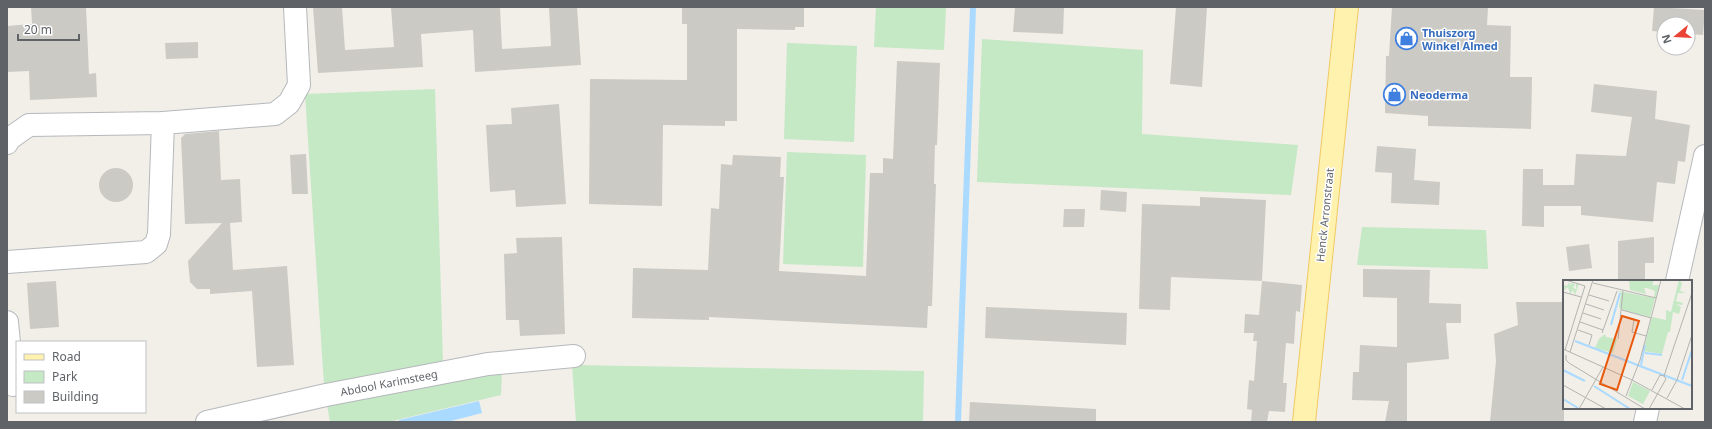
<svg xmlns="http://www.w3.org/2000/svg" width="1712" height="429" viewBox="0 0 1712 429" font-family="'Noto Sans',sans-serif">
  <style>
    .green { fill: #c5e8c5 }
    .water { fill: #aadaff }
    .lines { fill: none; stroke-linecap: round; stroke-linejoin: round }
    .stream { stroke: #aadaff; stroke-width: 6 }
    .building { fill: #cccac5 }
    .street-casing { stroke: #b5b8bc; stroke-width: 24 }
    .primary-casing { stroke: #f2c960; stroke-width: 24 }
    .street { stroke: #fff; stroke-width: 22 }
    .primary { stroke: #fff2af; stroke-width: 22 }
    .labels { text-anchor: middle; stroke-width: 3; stroke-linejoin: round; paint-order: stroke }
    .shop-label { font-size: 11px; font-weight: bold; fill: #366cbe; stroke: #fff; text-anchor: start }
    .street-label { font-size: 11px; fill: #5f6368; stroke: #fff }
    .inset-river { fill: none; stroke: #aadaff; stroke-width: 2 }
    .inset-road { fill: none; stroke: #b3b3b1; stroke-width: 1 }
    .view { fill: #e8590c; fill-opacity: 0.15; stroke: #e8590c; stroke-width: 2 }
    .inset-edge { fill: none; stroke: #5f6368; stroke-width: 2 }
  </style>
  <rect width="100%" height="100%" fill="#f1efe8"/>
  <g class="green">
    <path d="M876,7H946L944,50L874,47Z"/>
    <path d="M982,39L1143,50L1142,134L1298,145L1291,195L977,182Z"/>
    <path d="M787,43L857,46L854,142L784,139Z"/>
    <path d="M435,89L443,364L324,385L305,94Z"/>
    <path d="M787,152L866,155L863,267L783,264Z"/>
    <path d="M1362,227L1486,230L1488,269L1357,265Z"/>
    <path d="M572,365L924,371L923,422H576Z"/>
    <path d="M502,372L501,395L388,422H330L327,404Z"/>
  </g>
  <path class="water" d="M479,401L482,413L447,422H399V420Z"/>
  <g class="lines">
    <path class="stream" d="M958,422L973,7"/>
  </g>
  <g class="building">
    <path d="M31,7H86L89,74L96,73L97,97L30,100L29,71L7,72V26L32,24Z"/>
    <path d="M313,7H342L345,50L394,47L391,7H500L502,49L551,46L549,7H577L581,65L475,72L473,30L421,34L423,67L318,73Z"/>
    <path d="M682,7H804V27H795V30L737,29V121H725V126L663,125L662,206L589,204L590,79L687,80V24H682Z"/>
    <path d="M1015,7H1064L1063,34L1013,32Z"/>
    <path d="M1176,7H1207L1202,87L1170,84Z"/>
    <path d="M1392,7H1488L1487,25L1511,26L1510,77H1532L1531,129L1428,126V116L1385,113L1386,56H1389Z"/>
    <path d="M1654,7L1705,10L1703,35L1688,34V24H1664V32L1652,31Z"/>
    <path d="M198,42V58L166,59L165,43Z"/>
    <path d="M897,61L940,63L937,145H935L934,184H936L932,306H928L927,328L709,317V320L632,318L633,268L708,270L711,208L719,209L721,164L732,165L733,155L781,157L780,177H784L779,271L866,276L870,173H883V158L893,159Z"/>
    <path d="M1594,84L1657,91L1655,119L1690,125L1685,162L1678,161L1675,184L1657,182L1653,222L1581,215V206H1544V227L1522,226L1523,169H1543V185H1574L1576,154L1626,156L1632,117L1591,112Z"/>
    <path d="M559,104L566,204L516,207L515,190L490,192L486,125L512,124L511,108Z"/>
    <path d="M219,131L221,180L240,179L242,222L230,223L233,270L287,266L294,365L257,367L252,291L210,294V289H197L190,282L188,261L222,223L185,224L181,138L185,134Z"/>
    <path d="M1377,146L1416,149L1414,180L1440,182L1439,205L1391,203L1392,173L1375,172Z"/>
    <path d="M306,154L308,194H292L290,155Z"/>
    <circle cx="116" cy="185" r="17"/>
    <path d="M1101,190L1127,192L1126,212L1100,210Z"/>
    <path d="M1200,197L1266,200L1262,281L1171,277L1170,310L1139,309L1142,204L1200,206Z"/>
    <path d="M1064,209H1085L1084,227H1063Z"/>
    <path d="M562,237L565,334L520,336L519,320H506L504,254L517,253L516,238Z"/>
    <path d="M1654,237V263H1645V281H1618V241Z"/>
    <path d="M1589,244L1592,268L1569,271L1566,247Z"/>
    <path d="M1363,269L1430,270L1429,303L1461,304V323H1446L1449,359L1407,363V422H1385L1389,401L1352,400L1353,372H1359L1360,345L1397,347V298L1363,297Z"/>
    <path d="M56,281L59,327L30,329L27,283Z"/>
    <path d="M1262,281L1302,285L1300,312L1296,311L1294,344L1286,343L1283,383H1287L1285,412L1269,411L1267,422H1251L1252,410L1247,409L1249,380L1254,381L1257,341H1253L1254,333H1244L1245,314L1259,315Z"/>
    <path d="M1516,302H1564V422H1490L1496,361L1494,334L1518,325Z"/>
    <path d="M986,307L1127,313L1126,345L985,338Z"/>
    <path d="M970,402L1096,409V422H969Z"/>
  </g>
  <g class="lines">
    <defs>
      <g id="street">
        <path d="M7,143L9,139L29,125L163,123L275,114L289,103L299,85L295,7"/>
        <path d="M7,262L146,252L156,244L159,234L163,123"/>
        <path d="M1677,281L1705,156"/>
        <path d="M7,322L13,385"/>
        <path d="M207,422L326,395L488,364L574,356"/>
        <path d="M1645,422L1648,408"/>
      </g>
      <path id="primary" d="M1304,422L1347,7"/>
    </defs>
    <use href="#street" class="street-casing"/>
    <use href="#primary" class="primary-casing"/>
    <use href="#street" class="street"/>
    <use href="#primary" class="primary"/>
  </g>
  <defs>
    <symbol id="shop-ring" viewBox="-11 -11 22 22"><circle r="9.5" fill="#fff" stroke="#3f7fe0" stroke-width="1.5"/><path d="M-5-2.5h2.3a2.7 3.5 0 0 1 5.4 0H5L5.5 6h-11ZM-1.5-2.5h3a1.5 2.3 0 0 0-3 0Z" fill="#3f7fe0"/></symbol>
  </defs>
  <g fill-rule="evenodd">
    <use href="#shop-ring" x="1394" y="26" width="25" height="25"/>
    <use href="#shop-ring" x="1382" y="82" width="25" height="25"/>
  </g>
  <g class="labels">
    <g class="shop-label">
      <text x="1422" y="37">Thuiszorg<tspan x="1422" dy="13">Winkel Almed</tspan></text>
      <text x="1410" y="99">Neoderma</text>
    </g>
    <g class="street-label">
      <text transform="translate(1325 215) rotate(-84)" y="4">Henck Arronstraat</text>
      <text transform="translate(389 383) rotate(-11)" y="4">Abdool Karimsteeg</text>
    </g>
  </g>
  <g transform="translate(1563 280)">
    <rect width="129" height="129" fill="#f1efe8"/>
    <path d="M66,0H91L89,5H96L93,17H91L92,11L84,8H81L83,14L67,10ZM116,0L119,3L117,11L123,13H115L113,21L120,23L119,25L113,24L118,27L116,34L110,32L107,52H105L99,74L80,71L89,37L103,40V30L108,32ZM6,2L7,6L8,3L12,4L10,8L13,9V3H16L12,15L10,10L7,14L5,7L0,11V5L4,6ZM55,11L92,18L87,37L59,30L56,27L58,13ZM42,54L43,57L54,59L50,73L32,68L36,59ZM70,102L87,111L80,124L65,116Z" fill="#c5e8c5"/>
    <path class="inset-river" d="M48,45L57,13M12,61L129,106M82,73L99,75M78,85L82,65M0,90L22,101M119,100L129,70M31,106L67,129M0,119L15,128"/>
    <path class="inset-road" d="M30,3L93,18M0,12L18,17M26,15L46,21M23,24L41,30M59,30L88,38M20,33L38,39M61,37L71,40L69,52L83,56M17,42L40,50M15,50L29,55L26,65M39,53L54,11M55,59L60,11M0,69L69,100L122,129M2,70L22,6L3,0M7,72L30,0M3,75V80L6,83L82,129M0,105L43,129M89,110L97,95L101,96M95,113L103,99L101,96L129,13M63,116L77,80L98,0M104,118L114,100L129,55M16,129L40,87M86,129L95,113"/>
    <path class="view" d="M59,36L76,41L54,110L37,104Z"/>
    <rect width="129" height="129" class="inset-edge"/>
  </g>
  <rect width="1712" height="429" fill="none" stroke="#5f6368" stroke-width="16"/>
  <rect x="16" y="341" width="130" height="72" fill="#ffffff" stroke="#bfc1c3"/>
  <rect x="24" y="354" width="20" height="6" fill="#fff2af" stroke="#bfc1c3"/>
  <text x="52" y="361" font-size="12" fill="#5f6368">Road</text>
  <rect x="24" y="371" width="20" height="12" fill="#c5e8c5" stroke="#bfc1c3"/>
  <text x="52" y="381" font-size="12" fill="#5f6368">Park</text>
  <rect x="24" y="391" width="20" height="12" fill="#cccac5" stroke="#bfc1c3"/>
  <text x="52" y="401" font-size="12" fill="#5f6368">Building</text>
  <g transform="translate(1676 36) rotate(252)"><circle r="19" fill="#ffffff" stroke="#bfc1c3"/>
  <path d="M0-3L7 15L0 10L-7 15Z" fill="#ea4335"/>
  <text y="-6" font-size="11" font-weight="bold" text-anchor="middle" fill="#5f6368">N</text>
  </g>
  <path d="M18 34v6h61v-6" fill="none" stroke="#5f6368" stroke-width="2"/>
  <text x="24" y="34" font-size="12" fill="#5f6368" stroke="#ffffff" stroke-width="3" paint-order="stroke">20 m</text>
</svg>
